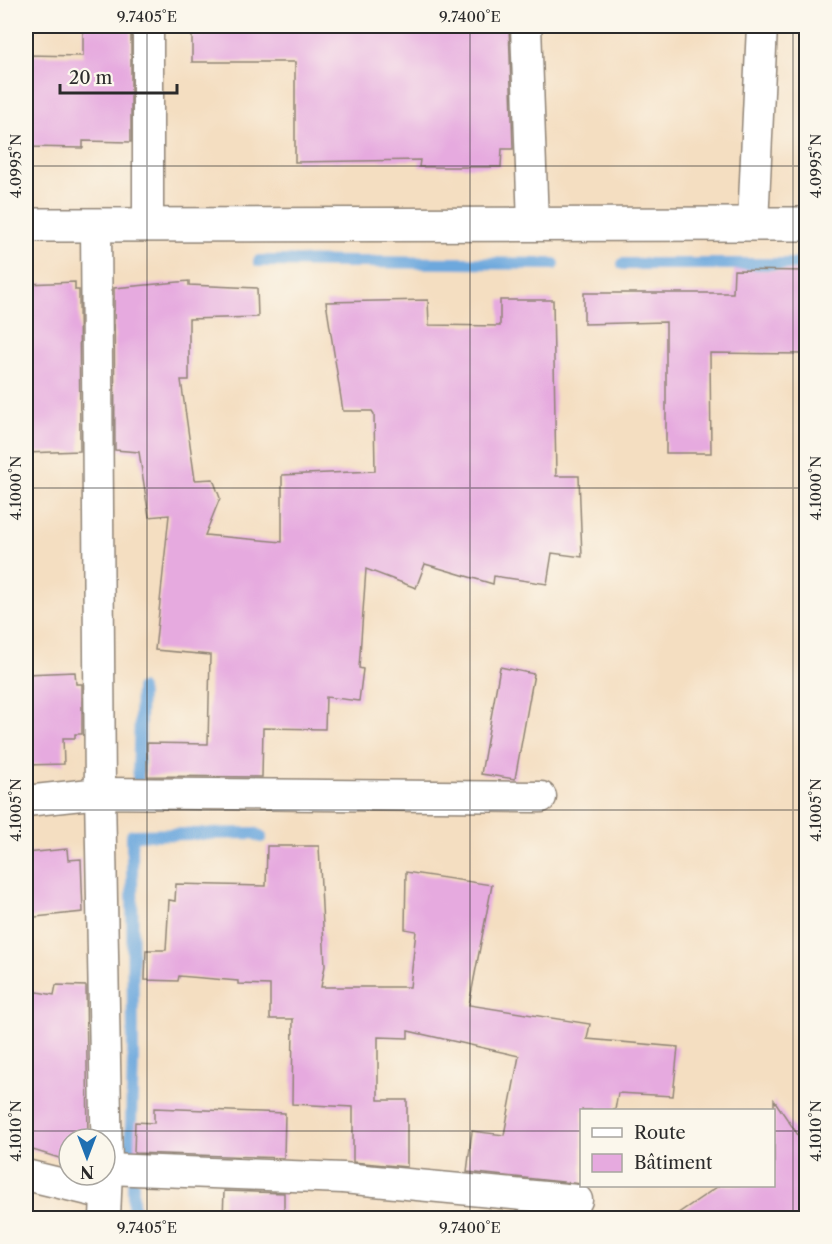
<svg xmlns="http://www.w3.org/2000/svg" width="832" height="1244" viewBox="0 0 832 1244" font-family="'Libre Caslon Text',serif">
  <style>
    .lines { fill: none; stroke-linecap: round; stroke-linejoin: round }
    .stream { stroke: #6da8dd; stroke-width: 12 }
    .building { fill: #e6aadf }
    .minor-casing { stroke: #908476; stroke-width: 33 }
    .tertiary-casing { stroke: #908476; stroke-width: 36 }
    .minor { stroke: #fff; stroke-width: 30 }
    .tertiary { stroke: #fff; stroke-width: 33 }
    .ticks { fill: none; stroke: #2b2b2b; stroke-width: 1.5; stroke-opacity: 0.45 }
    .neatline { fill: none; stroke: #2b2b2b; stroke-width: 2 }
    .ticks-label { font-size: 15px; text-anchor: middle; fill: #2b2b2b }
  </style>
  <rect width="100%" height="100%" fill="#fbf7ec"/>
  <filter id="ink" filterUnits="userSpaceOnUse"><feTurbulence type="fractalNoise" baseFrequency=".0167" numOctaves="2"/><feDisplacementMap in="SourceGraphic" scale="12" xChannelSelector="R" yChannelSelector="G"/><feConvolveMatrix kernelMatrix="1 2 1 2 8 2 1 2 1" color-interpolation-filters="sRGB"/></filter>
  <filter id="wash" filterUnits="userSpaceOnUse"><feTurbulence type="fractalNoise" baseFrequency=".008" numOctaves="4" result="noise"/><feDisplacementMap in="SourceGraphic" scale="24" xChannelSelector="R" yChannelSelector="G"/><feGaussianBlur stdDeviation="1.35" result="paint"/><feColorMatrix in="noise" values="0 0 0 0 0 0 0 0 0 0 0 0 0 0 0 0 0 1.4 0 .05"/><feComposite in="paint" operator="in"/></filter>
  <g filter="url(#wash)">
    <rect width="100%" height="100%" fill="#f4dec1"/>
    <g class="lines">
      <g class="stream">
        <path d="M259,261L554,264"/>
        <path d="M623,264H806"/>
        <path d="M138,779L141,689"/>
        <path d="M133,1164L130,1156L133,1059L132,835L254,833L261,837"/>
        <path d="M133,1218V1184"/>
      </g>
    </g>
    <g id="blocks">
      <g class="building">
        <path d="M83,26H131V142L83,141V148L26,147V55L83,56Z"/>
        <path d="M192,26H509L513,149H502L501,167H419L420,160L295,162V62H192Z"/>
        <path d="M734,270L807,271V354L710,353L711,453H666V322L584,324V293H733Z"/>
        <path d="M189,281V285L257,288L258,317L189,319V380H181L195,480L213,479L220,498L205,535L282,542V475L375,471L374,414L372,411H343L326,302L428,300L429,325L500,326V300H553L556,476H579L582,557L552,553L547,584L494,576L493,584L425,564L416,588L366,569L359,668L363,669L359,701L326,697L325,729L263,728L262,777L147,776V743L208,744L210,655L155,650L169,515L149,517L139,452L115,450L114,288Z"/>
        <path d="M75,282V290H79L80,451L26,453V284Z"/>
        <path d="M500,667L534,674L515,779L481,774Z"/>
        <path d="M75,672L76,684H82V734H75V738H63L64,764L26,765V674Z"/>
        <path d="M267,846H319L325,966L321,987H410L416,931L405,929L406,872L492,885L469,1005L590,1024L587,1039L678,1047L673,1096L618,1093L615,1110H582V1184L467,1172L472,1131L504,1135L519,1056L408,1031V1038L378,1037V1100H407V1167L353,1162V1107L292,1104L293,1019H270V985L238,984V981L179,976L178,981L145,980L146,950H166L169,900L175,901L176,884L266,886Z"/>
        <path d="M67,849L68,860L81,859L83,912L26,918V853Z"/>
        <path d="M56,985L86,986L88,1139H69V1161L26,1148V990L54,995Z"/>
        <path d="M774,1100L807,1148V1218H671L720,1185H774Z"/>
        <path d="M154,1108L285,1113L284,1158L134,1153L135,1122L154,1123Z"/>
        <path d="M224,1191L284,1193V1218H223Z"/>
      </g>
    </g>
  </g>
  <g filter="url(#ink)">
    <use href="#blocks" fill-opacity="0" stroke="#908476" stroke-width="1.5"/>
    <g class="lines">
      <defs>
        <g id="minor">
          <path d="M148,26V225"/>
          <path d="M526,26L533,224"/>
          <path d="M753,224L762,26"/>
          <path d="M96,225L100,793L107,1169L105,1218"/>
          <path d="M26,801L100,793L541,797"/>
          <path d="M107,1169L343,1178L577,1200"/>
          <path d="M26,1175L105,1194"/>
        </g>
        <path id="tertiary" d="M26,225L806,224"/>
      </defs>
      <use href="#minor" class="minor-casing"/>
      <use href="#tertiary" class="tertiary-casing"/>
      <use href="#minor" class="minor"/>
      <use href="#tertiary" class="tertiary"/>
    </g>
  </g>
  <path class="ticks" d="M147,26V1218M470,26V1218M793,26V1218M26,166H806M26,488H806M26,810H806M26,1131H582M774,1131H806"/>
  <rect width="832" height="1244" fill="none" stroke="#fbf7ec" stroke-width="66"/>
  <rect x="580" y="1109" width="195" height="78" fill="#fbf7ec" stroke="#a8a59f" stroke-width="1.5"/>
  <rect x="592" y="1128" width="30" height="9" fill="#ffffff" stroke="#a8a59f" stroke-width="1.5"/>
  <text x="634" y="1139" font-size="18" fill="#2b2b2b">Route</text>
  <rect x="592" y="1154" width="30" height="18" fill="#e6aadf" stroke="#a8a59f" stroke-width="1.5"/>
  <text x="634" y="1169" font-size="18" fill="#2b2b2b">Bâtiment</text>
  <g transform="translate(87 1157) rotate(180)"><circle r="28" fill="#fbf7ec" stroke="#a8a59f" stroke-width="1.5"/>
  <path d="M0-4.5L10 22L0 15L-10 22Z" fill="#1f6fb2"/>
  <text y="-9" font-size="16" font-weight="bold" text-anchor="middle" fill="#2b2b2b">N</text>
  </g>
  <path d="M60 84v9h117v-9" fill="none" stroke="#2b2b2b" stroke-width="3"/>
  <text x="69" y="84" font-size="18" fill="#2b2b2b" stroke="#fbf7ec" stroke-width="4.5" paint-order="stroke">20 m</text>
  <rect x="33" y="33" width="766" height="1178" class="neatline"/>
  <g class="ticks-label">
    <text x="147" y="22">9.7405°E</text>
    <text x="470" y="22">9.7400°E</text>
    <text transform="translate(816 166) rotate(-90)" y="5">4.0995°N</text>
    <text transform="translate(16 166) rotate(-90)" y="5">4.0995°N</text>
    <text transform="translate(816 488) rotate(-90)" y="5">4.1000°N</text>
    <text transform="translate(16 488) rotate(-90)" y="5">4.1000°N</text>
    <text transform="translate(16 810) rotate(-90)" y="5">4.1005°N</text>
    <text transform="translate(816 810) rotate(-90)" y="5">4.1005°N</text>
    <text transform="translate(816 1131) rotate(-90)" y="5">4.1010°N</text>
    <text transform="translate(16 1131) rotate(-90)" y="5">4.1010°N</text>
    <text x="147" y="1233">9.7405°E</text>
    <text x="470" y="1233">9.7400°E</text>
  </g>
</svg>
